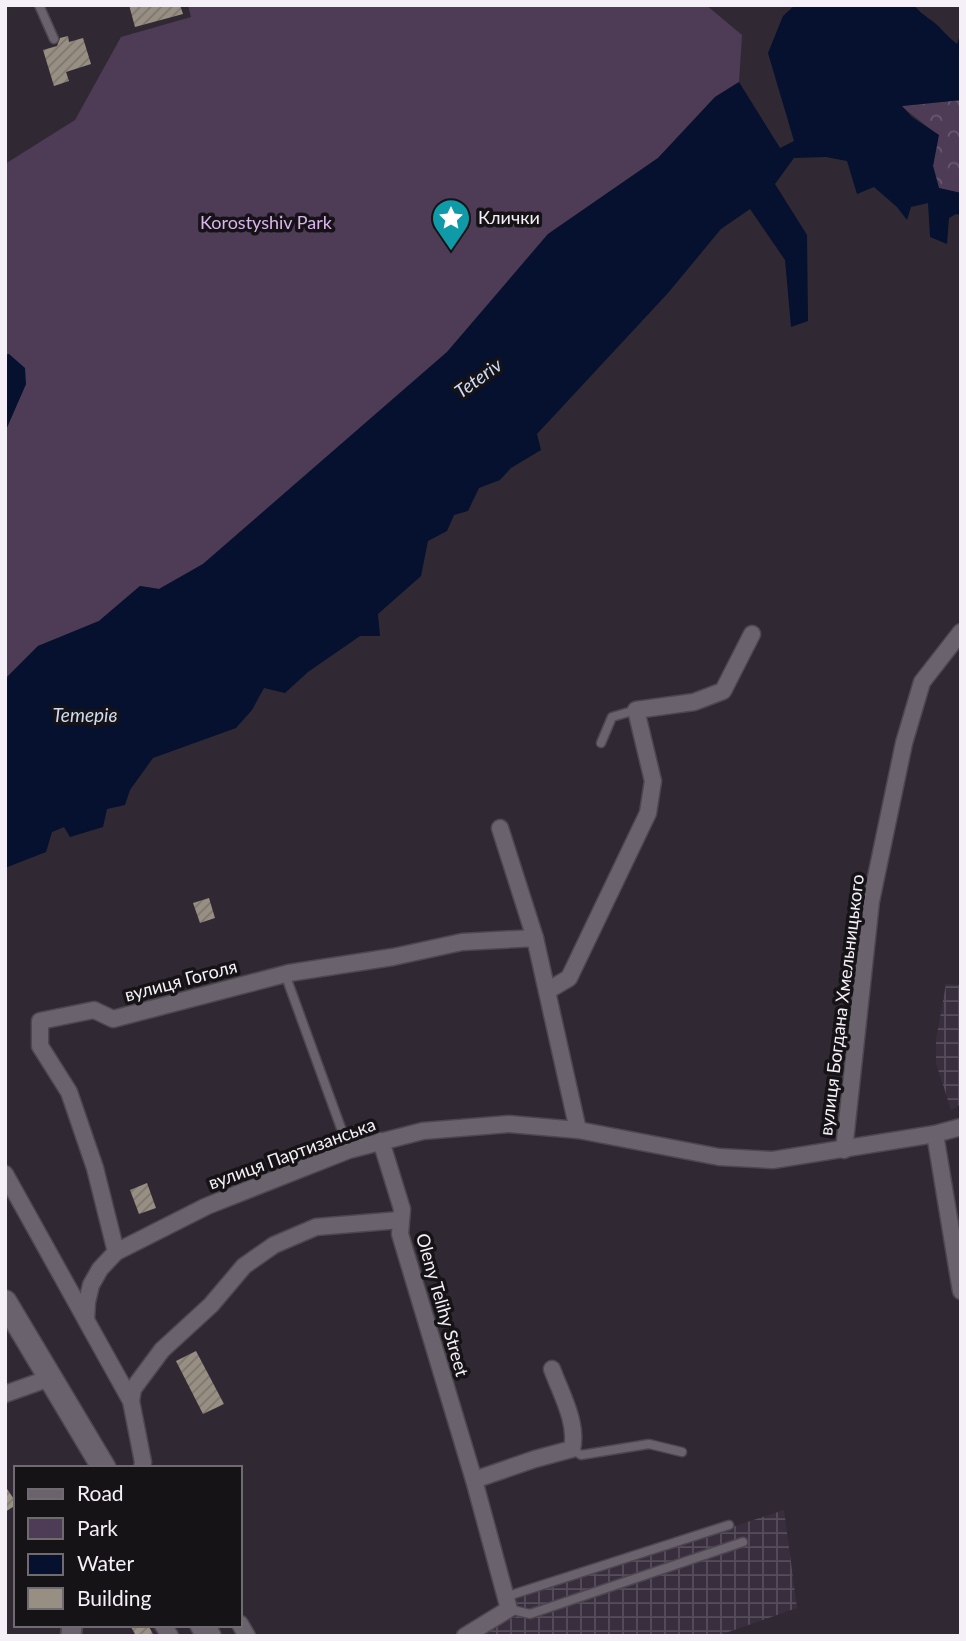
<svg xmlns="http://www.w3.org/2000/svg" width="966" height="1641" viewBox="0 0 966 1641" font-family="Lato,sans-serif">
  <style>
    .industrial { fill: url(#industrial-grid) }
    .forest { fill: url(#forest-crowns) }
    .green { fill: #4e3c57 }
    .water { fill: #05112e }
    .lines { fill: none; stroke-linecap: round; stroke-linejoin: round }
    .stream { stroke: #05112e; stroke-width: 3.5 }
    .building { fill: url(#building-hatch) }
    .service-casing { stroke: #4d4750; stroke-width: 11 }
    .minor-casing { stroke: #4d4750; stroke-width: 19 }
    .tertiary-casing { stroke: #4d4750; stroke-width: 23 }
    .secondary-casing { stroke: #4d4750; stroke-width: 26 }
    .service { stroke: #6a636e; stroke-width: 8 }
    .minor { stroke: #6a636e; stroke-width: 16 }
    .tertiary { stroke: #6a636e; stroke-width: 19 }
    .secondary { stroke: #6a636e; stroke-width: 23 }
    .labels { text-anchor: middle; stroke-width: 7; stroke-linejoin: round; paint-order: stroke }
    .poi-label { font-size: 18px; fill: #f5f0f7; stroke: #161317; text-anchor: start }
    .park-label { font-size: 18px; fill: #dab2ed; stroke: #161317 }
    .street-label { font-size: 18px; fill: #f5f0f7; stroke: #161317 }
    .water-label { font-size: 19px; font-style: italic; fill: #cedbf3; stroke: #161317 }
  </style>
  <defs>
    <pattern id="industrial-grid" width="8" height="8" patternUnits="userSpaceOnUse" patternTransform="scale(1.75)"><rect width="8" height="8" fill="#392e3e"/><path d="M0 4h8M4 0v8" fill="none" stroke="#564d5b"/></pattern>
    <pattern id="forest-crowns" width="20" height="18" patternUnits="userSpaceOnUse" patternTransform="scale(1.75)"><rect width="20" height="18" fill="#4e3c57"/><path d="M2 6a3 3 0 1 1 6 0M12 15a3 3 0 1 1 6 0" fill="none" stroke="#685870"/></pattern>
    <pattern id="building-hatch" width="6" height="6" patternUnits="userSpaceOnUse" patternTransform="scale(1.75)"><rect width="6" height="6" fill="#988f83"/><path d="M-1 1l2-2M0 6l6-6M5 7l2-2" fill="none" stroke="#7d766f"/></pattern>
  </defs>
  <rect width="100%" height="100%" fill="#302933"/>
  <g class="industrial">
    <path d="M946,984L961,985V1104L951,1110L936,1063V1040Z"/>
    <path d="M784,1510L797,1608L717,1636H474L502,1621L516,1617L510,1596L550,1583L558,1584Z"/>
  </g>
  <path class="forest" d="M961,100V193L939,188L933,166L938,135L901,106Z"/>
  <path class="green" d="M188,5H706L742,35L739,82L715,97L658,158L548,234L447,352L203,564L159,589L140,586L99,621L38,646L5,679V432L26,384L9,354L5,355V164L75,120L121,37L191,17Z"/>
  <g class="water">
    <path d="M795,5H914C922,16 934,20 942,30C949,37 952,41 961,46V100L902,106L912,117L939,135L933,166L939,188L961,193V215L956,214L949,218L947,244L930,237L928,203L911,207L907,220L897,207L874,187L857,194L847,161L826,157L794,158L775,184L807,235L808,321L791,327L785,260L750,209L721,229L668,293L537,434L541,450L511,468L500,480L479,488L468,511L454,515L447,531L428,541L421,576L378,614L380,636H360L308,672L285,693L264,688L252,710L236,728L153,758L130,790L125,805L107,809L103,827L70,837L64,827L52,832L46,852L5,868V679L38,646L99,621L140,586L159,589L203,564L447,352L548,234L658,158L715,97L739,82L780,148L794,141L768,53L783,16Z"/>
    <path d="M9,354L25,368L26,384L5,432V355Z"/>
  </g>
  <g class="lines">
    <path class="stream" d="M958,48L961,37"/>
  </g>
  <g class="building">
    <path d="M129,5H180L183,14L135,27Z"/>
    <path d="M68,36L69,42L83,38L91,64L66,72L69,81L54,86L43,50L57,46L60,38Z"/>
    <path d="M209,898L215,918L200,923L193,903Z"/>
    <path d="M147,1183L156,1208L139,1214L130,1190Z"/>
    <path d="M196,1351L224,1404L203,1414L176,1361Z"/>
    <path d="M5,1486L16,1502V1505L5,1512Z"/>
    <path d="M130,1625H148L154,1636H136Z"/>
  </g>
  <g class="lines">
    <defs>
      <g id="service">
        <path d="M39,5L54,39"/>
        <path d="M601,743L612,717L636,710"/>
        <path d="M285,974L349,1150"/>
        <path d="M572,1449L581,1455L649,1444L682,1452"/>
        <path d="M505,1597L729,1525"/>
        <path d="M509,1609L530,1614L743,1542"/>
      </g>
      <g id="minor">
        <path d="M500,828L535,938"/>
        <path d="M547,991L569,978L648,813L653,781L636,710L694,702L723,691L752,634"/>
        <path d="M935,1134L961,1291"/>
        <path d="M381,1141L402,1209L400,1234L474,1480L509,1609L465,1636"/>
        <path d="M844,1150L871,901L904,743L922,682L961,632"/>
        <path d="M5,1174L85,1318"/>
        <path d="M116,1252L95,1168L69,1092L40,1046V1021L94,1010L113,1019L289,973L393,957L462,942L535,938L578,1130"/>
        <path d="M5,1394L50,1378"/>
        <path d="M131,1401L133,1389L162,1350L211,1305L244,1266L274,1245L316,1227L400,1220"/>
        <path d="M142,1468L143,1462L131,1401L86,1320L87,1302L91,1285L100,1269L116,1252L207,1206L349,1150L423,1131L509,1124L578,1130L719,1157L773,1160L935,1134L961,1127"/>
        <path d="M474,1480L535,1459L572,1449C578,1423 561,1394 552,1369"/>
        <path d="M240,1624L247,1636"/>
        <path d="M163,1625L170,1636"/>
      </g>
      <path id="tertiary" d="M71,1636L72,1625"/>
      <g id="secondary">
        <path d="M5,1302L104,1468"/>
        <path d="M202,1625L209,1636"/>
      </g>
    </defs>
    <use href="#service" class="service-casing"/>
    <use href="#minor" class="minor-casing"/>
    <use href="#tertiary" class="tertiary-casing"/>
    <use href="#secondary" class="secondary-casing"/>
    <use href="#service" class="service"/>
    <use href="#minor" class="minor"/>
    <use href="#tertiary" class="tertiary"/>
    <use href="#secondary" class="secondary"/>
  </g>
  <defs>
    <symbol id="sight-pin" viewBox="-11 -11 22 30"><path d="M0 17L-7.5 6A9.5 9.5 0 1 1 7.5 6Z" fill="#0f9aa8" stroke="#161317"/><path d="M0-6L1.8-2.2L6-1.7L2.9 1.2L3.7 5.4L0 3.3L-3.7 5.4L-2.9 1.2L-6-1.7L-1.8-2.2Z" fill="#fff"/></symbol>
  </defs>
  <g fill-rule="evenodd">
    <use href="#sight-pin" x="429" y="196" width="44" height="60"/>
  </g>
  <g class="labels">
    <g class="poi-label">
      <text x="478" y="224">Клички</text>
    </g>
    <g class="park-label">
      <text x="266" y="229">Korostyshiv Park</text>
    </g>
    <g class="street-label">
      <text transform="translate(181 981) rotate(-15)" y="6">вулиця Гоголя</text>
      <text transform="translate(842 1005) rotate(-83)" y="6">вулиця Богдана Хмельницького</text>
      <text transform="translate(292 1154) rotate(-20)" y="6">вулиця Партизанська</text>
      <text transform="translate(442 1305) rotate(74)" y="6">Oleny Telihy Street</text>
    </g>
    <g class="water-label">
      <text transform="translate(478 378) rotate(-36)" y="7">Teteriv</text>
      <text x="85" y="722">Тетерів</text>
    </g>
  </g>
  <rect width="966" height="1641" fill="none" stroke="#f5f0f7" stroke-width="14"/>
  <rect x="14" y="1466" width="228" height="161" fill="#161317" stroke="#6f6b71" stroke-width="2"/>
  <rect x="28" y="1489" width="35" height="10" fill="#6a636e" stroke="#6f6b71" stroke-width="2"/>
  <text x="77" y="1501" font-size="21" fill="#f5f0f7">Road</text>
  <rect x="28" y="1518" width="35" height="21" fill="#4e3c57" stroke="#6f6b71" stroke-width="2"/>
  <text x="77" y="1536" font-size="21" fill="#f5f0f7">Park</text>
  <rect x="28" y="1554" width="35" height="21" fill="#05112e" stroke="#6f6b71" stroke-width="2"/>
  <text x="77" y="1571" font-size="21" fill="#f5f0f7">Water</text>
  <rect x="28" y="1588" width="35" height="21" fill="#988f83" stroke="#6f6b71" stroke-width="2"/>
  <text x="77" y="1606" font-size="21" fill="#f5f0f7">Building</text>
</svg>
